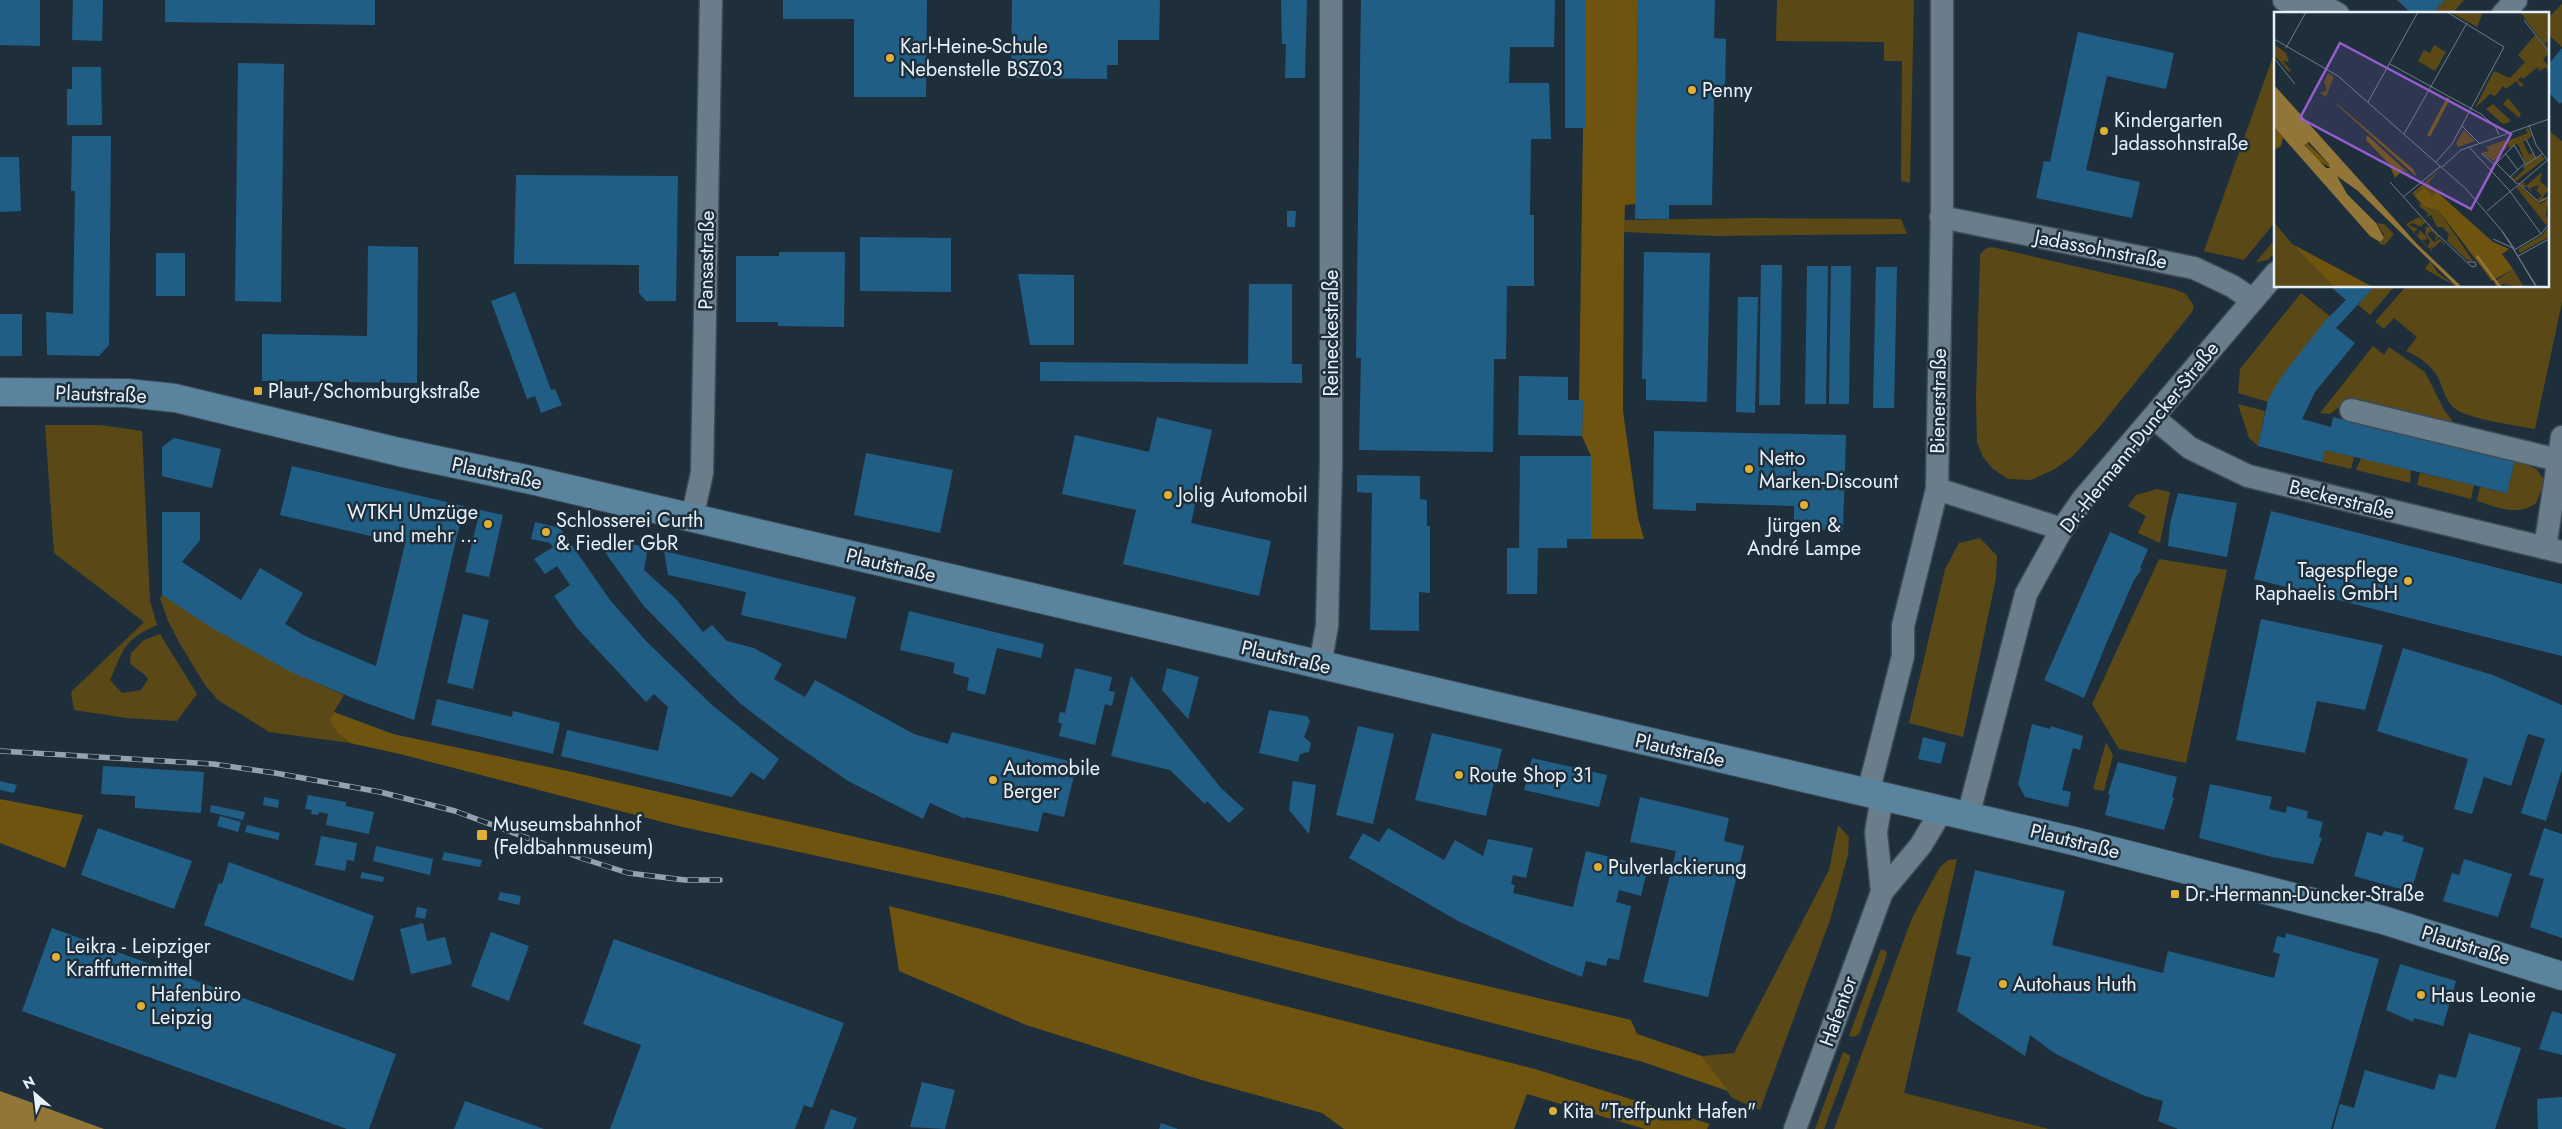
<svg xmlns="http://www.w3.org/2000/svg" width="2562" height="1129" viewBox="0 0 2562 1129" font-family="Jost,sans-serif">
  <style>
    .green { fill: #5b4817 }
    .forest { fill: #6e540f }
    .water { fill: #917638 }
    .building { fill: #215e85 }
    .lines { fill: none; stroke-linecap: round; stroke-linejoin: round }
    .minor-casing { stroke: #3d4b56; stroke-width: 25 }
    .secondary-casing { stroke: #3d4b56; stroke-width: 30 }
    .minor { stroke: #6a7d8b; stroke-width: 22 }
    .secondary { stroke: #5a839e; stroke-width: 28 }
    .rail-casing { stroke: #95a2ac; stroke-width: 5.5 }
    .rail { stroke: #1e2f3b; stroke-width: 4; stroke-dasharray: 11; stroke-linecap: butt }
    .poi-dot { fill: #e0b034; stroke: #1e2f3b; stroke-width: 2 }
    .labels { text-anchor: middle; stroke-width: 5; stroke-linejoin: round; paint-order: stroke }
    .poi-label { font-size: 20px; fill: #e7f1f9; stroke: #1e2f3b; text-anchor: start }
    .street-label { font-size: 20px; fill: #e7f1f9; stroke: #1e2f3b }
    .inset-river { fill: none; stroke: #917638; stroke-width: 2.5 }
    .inset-road { fill: none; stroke: #6e7d87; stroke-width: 1 }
    .view { fill: #965dce; fill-opacity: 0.15; stroke: #965dce; stroke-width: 2.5 }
    .inset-edge { fill: none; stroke: #e7f1f9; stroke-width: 2.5 }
  </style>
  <rect width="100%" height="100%" fill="#1e2f3b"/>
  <g class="green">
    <path d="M1777,0H1914L1910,183L1901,181L1902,61H1884V42L1776,41Z"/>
    <path d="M2444,0H2464L2452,14H2432Z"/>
    <path d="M2562,4V47L2548,34V18Z"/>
    <path d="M2276,48V221L2244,260L2204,251Z"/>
    <path d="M2548,130L2562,141V302L2535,429C2517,426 2471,419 2457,410C2445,403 2443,385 2436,374C2428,363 2418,356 2406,351L2417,337L2394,318L2384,329L2375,322L2406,286H2548Z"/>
    <path d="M1755,218L1901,219L1907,234L1715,236L1624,232V220Z"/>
    <path d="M2276,238V251L2268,260L2256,262Z"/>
    <path d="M1992,247L2174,289L2186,294L2194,306L2192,312L2101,425L2073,456L2055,469L2031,480L2008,479L1993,469L1983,457L1977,442L1976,399L1980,255L1985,249Z"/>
    <path d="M2374,286H2395L2370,315L2358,305Z"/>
    <path d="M2301,293L2331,317L2268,402L2238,393L2240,369Z"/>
    <path d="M2373,346L2384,355L2389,347L2425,372L2444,410L2454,423L2357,400L2343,404L2330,414L2320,413Z"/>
    <path d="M2238,404L2265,411L2258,446L2249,438Z"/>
    <path d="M45,425H100L142,431L150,601L157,625C123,640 124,649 110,680L122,693L141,690L148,679C144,672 135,669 130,663L131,653L144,640L160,634L197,694L177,721L126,718L74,710L71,692L144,622L54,553Z"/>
    <path d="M2325,450L2354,457L2351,469L2322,462Z"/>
    <path d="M2361,458L2411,470L2410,483L2356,470Z"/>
    <path d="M2515,460L2536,469L2545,481L2536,503C2518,517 2497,507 2477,501L2480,487L2507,493Z"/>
    <path d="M2420,473L2474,485L2471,499L2417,485Z"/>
    <path d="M2157,489L2170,492L2160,543L2138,533L2146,516L2128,506L2136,495Z"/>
    <path d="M1980,538L1997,556L1996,578L1963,737L1909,723L1945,569L1959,543Z"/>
    <path d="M2159,559L2227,570L2186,763L2119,749L2092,704Z"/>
    <path d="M162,595C222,635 279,666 344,695L329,720L337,733L350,743L269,732L218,700L205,685L180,644L168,621L160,598Z"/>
    <path d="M2106,742L2113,755L2104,791L2093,789Z"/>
    <path d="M1838,825L1849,837L1848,855L1830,920L1760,1110L1732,1098L1702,1056L1734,1053L1829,870Z"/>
    <path d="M1957,859L1904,1093L2049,1129H1834L1912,918L1940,867L1948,860Z"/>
    <path d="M1881,949L1887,952L1886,957L1859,1034L1854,1037L1849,1036Z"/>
    <path d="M1843,1052L1850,1055V1059L1824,1129H1815Z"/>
  </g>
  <g class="forest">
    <path d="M1585,0H1638L1636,204L1625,205L1624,232L1623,411L1638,518L1644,539H1591V456L1582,436L1583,400H1579Z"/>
    <path d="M334,712L393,734L572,772L908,849L1631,1020L1637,1034L1702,1056L1728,1091L1643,1062L1003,896L678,826L400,754L350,743L337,733L329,720Z"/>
    <path d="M0,799L83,815L65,868L0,843Z"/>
    <path d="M889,906L1535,1069L1710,1124L1707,1129H1645L1527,1094L1514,1129H1344L1322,1113L1205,1081L1026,1025L899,971Z"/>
  </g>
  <path class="water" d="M0,1091L104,1129H0Z"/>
  <g class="building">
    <path d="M0,0H40V46L0,45Z"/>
    <path d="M73,0H103L102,41L72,40Z"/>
    <path d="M165,0H375V25L165,22Z"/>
    <path d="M783,0H927L926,97H854V19H783Z"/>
    <path d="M1012,0H1160L1159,40H1118V65H1107V79L1011,78Z"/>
    <path d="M1281,0H1307L1305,78H1285L1286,44H1282Z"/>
    <path d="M1361,0H1555L1554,47H1510L1509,83H1549L1551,139H1531L1530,215H1534V286H1507L1506,359H1494L1493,452L1359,450L1361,358H1356Z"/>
    <rect x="1565" y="0" width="20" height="128"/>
    <path d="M1638,0H1715L1714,38L1726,39L1725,97H1714L1712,205H1669V219H1635Z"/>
    <path d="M2397,0H2444L2432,14H2412Z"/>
    <path d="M2078,32L2174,53L2166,89L2107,76L2086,170L2140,182L2132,218L2036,198L2044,161L2050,162Z"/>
    <path d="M2562,48V102L2560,104L2548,92V65Z"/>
    <path d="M238,63L284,64L281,302L235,301Z"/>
    <path d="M72,67H101L102,125H67V89H72Z"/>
    <path d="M72,136H111L109,345L99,356L47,355L46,312L73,314L75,191H71Z"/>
    <path d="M0,157H19L21,211L0,212Z"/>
    <path d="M516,175L678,176L676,301H646L639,293V265L514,264Z"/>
    <path d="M1287,211H1296L1295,227H1287Z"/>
    <path d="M860,237L951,238V292L860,291Z"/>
    <path d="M368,246L418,247L417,383L262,381V334L367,336Z"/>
    <path d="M779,252H845L844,327L778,326V322H736V256H779Z"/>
    <path d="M1644,252L1710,253L1707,402L1646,400V379H1642Z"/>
    <rect x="156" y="253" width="29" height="43"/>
    <path d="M1761,265H1782L1780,405H1759Z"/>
    <path d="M1807,266H1828L1826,404H1805Z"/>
    <path d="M1831,266H1851L1849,404H1829Z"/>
    <path d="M1876,267H1897L1894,408H1873Z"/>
    <path d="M1018,274L1074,275V345H1030Z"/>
    <path d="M1249,284H1292V364H1302V383L1040,381V362L1248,364Z"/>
    <path d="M2330,286H2375L2336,328L2355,343L2315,392L2302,419L2331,427L2333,417L2515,460L2507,493L2325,450L2322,462L2258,446L2268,400L2274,389L2287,369L2326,320L2346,300Z"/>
    <path d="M515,292L551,390L555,389L562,405L541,413L535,396L527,399L491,301Z"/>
    <path d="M1738,297H1758L1755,413L1736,412Z"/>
    <rect x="0" y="314" width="22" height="42"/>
    <path d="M1519,376L1568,377V400H1583L1582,436L1518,435Z"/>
    <path d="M1157,417L1212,430L1191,523L1271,541L1259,596L1123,564L1136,510L1062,494L1075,435L1149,452Z"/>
    <path d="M1654,431L1846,435L1843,530L1794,529V506L1696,503V511L1653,509Z"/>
    <path d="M174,438L221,449L212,488L162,476V447Z"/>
    <path d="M866,453L953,470L940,533L854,515Z"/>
    <path d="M1520,456H1591V539H1567V548H1538L1537,594H1507V548H1519Z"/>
    <path d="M292,466L464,506L414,720L355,699L291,672L212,628L162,595V512H200V540L182,562L241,600L260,568L303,593L285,624L307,637L376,666L405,544L280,515Z"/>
    <path d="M1357,475L1420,476V499L1427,500V526H1430V593L1419,592V631L1370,630L1372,493L1357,492Z"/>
    <path d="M2178,493L2237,503L2227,557L2168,546L2170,524Z"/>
    <path d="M480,510L503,515L489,577L465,572Z"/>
    <path d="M2271,511L2562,584V656L2254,579Z"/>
    <path d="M535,522L560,528L610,600L646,641L712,705L779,759L764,780L751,772L732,797L561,756L567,730L658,751L668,707L654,694L646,702L577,628L554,596L570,585L557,566L545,574L534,559L553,547L550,543L531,539Z"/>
    <path d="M2110,532L2148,549L2140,568L2142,569L2134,580L2106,644L2084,698L2044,680Z"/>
    <path d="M608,540L648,547L644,570L676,599L703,632L712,625L727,641L754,648L782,664L774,679L805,697L815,680L914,734L948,744L952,732L1077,763L1064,817L1043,812L1038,832L965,817V819L930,803L923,819L848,781L784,737L741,704L712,676L643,605L604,551Z"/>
    <path d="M664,551L856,597L846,639L741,615L746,592L668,575Z"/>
    <path d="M909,611L1044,644L1041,658L997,648L985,695L967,690L969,678L953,673L955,663L900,650Z"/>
    <path d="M463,614L489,620L473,689L447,683Z"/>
    <path d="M2261,619L2383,645L2365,710L2317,701L2305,753L2236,740Z"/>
    <path d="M2403,648L2493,675L2562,705V770L2546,821L2521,813L2545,739L2528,734L2511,786L2484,777L2472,814L2454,809L2468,759L2377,731Z"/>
    <path d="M1075,668L1112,677L1109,691L1115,692L1112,706L1105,704L1095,745L1059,736L1062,724L1058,722L1060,712L1065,713Z"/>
    <path d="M1167,668L1199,677L1188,719L1162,690Z"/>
    <path d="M1131,676L1221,788L1244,809L1229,823L1207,801L1205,804L1170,770L1111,756Z"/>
    <path d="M437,699L512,717L513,711L560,723L553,754L431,725Z"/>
    <path d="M1269,710L1307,716L1310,721L1304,737L1311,743L1309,752L1300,754L1298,762L1259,753Z"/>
    <path d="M2032,724L2050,729L2051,726L2083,736L2080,750L2073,748L2062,790L2071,792L2068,807L2025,797L2018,784Z"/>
    <path d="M1358,726L1394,734L1373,824L1336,815Z"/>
    <path d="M1432,733L1502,749L1486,816L1415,800Z"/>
    <path d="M1923,737L1946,743L1941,764L1918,759Z"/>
    <path d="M1532,758L1607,775L1599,807L1524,790Z"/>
    <path d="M2118,762L2177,777L2172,797L2174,798L2164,830L2105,815L2110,795L2108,794Z"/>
    <path d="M103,766L204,772L201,813L135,808V796L101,794Z"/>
    <path d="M0,781L17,785L14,793L0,790Z"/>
    <path d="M1293,781L1316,785L1309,834L1289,810Z"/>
    <path d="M2210,784L2272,797L2269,809L2286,813L2287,806L2308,811L2307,818L2323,822L2319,837L2322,838L2313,864L2272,857L2199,838Z"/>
    <path d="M308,795L346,802V806L374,812L369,834L326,825L328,814L319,812L318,815L311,814L312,810L305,809Z"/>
    <path d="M264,797L279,800L278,808L263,805Z"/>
    <path d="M1640,797L1729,818L1724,841L1744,846L1708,997L1643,982L1676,851L1630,842Z"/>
    <path d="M211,805L245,812L243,820L210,812Z"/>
    <path d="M220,816L241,822L238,832L217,826Z"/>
    <path d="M247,825L280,833L278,840L245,832Z"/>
    <path d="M98,828L192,861L174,909L81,875Z"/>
    <path d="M1388,828L1444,860L1455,840L1483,856L1488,839L1533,848L1526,878L1513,875L1511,884L1515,885L1513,893L1573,907L1586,851L1626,861L1624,865L1647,871L1641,896L1619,890L1616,902L1631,906L1619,960L1608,958L1606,966L1586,961L1582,977L1552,965L1458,921L1349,858L1363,833L1379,842Z"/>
    <path d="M2544,828L2562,834V938L2530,927L2544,879L2529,875Z"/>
    <path d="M2384,831L2404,836L2402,841L2424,848L2411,892L2354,876L2367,832L2382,836Z"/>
    <path d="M321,836L357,843L354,861L347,860L345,871L315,865Z"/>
    <path d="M376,846L433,859L430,875L373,861Z"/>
    <path d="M444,852L482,860L480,867L442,860Z"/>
    <path d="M2464,859L2512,874L2498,917L2443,901L2452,873L2459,875Z"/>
    <path d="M229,862L374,916L353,981L204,925L219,883L222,884Z"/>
    <path d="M1975,870L2065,891L2052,945L2163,973L2168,951L2274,978L2280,954L2273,952L2277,936L2285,938L2286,933L2379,959L2331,1129H2178L2158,1121L2163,1101L2145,1096L2103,1077L2054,1053L2030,1035L2025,1056L1973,1022L1957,1011L1971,957L1956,954Z"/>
    <path d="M362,872L384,877L383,882L360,878Z"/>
    <path d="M500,892L521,896L519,905L498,900Z"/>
    <path d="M417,907L427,909L425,919L415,917Z"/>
    <path d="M423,923L427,941L445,937L452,964L411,974L400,929Z"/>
    <path d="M52,928L396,1054L369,1129H347L22,1011Z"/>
    <path d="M491,932L529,946L509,1001L471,986Z"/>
    <path d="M614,939L844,1023L812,1108L804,1105L795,1129H610L641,1045L583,1024Z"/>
    <path d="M2400,964L2456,981L2443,1026L2414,1018L2413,1022L2386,1010Z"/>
    <path d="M2552,1011L2562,1014V1055L2539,1049Z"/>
    <path d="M2469,1033L2521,1048L2495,1129H2333L2340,1104L2354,1108L2365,1070L2434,1090L2439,1074L2456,1078Z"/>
    <path d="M922,1082L955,1090L945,1129L910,1127Z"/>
    <path d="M2562,1097V1129H2538L2537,1099Z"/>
    <path d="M465,1101L544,1129H454Z"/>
    <path d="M831,1109L857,1118L853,1129H824Z"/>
    <path d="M1161,1123L1178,1129H1159Z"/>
  </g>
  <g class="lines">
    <defs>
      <g id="minor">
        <path d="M2284,0L2331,10L2338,14"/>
        <path d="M2503,14L2516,0"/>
        <path d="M1941,217L2194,268L2232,286L2253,300"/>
        <path d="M2351,410L2558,460"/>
        <path d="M2154,418L2190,448L2248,476L2562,552"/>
        <path d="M1937,489L2062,529"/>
        <path d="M692,518L702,473L711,0"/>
        <path d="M2545,548L2562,437"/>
        <path d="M1320,665L1327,626L1331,463V0"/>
        <path d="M1868,793L1903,656V626L1937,489L1942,204V0"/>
        <path d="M1968,816L2026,594L2062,529L2083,499L2276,273"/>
        <path d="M1882,892L1876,832L1882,797"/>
        <path d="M1795,1129L1882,892L1921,845L1942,810"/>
      </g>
      <path id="secondary" d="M0,392L127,393L175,398L399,452L531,480L2074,841L2383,920L2562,976"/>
    </defs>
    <use href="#minor" class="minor-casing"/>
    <use href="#secondary" class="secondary-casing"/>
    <use href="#minor" class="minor"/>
    <use href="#secondary" class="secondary"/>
    <defs>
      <path id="rail" d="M0,751L213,764L275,773L380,792L455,811L581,858L628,873L685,880H720"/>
    </defs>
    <use href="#rail" class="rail-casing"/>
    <use href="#rail" class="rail"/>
  </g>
  <g class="poi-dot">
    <circle cx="890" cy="58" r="5"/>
    <circle cx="1692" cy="90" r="5"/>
    <circle cx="2104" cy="131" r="5"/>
    <rect x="253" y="386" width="10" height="10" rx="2.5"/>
    <circle cx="1749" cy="469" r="5"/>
    <circle cx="1168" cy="495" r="5"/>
    <circle cx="1804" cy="505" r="5"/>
    <circle cx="488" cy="524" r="5"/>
    <circle cx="546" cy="532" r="5"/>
    <circle cx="2408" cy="581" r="5"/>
    <circle cx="1459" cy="775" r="5"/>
    <circle cx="993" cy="780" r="5"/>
    <rect x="476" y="829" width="12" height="12" rx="2.5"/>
    <circle cx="1598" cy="867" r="5"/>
    <rect x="2170" y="889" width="10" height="10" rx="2.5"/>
    <circle cx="56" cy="957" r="5"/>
    <circle cx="2003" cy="984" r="5"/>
    <circle cx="2421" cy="995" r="5"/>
    <circle cx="141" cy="1006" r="5"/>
    <circle cx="1553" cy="1111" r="5"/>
  </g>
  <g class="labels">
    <g class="poi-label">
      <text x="900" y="53">Karl-Heine-Schule<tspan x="900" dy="23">Nebenstelle BSZ03</tspan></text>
      <text x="1702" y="97">Penny</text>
      <text x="2114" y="127">Kindergarten<tspan x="2114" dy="23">Jadassohnstraße</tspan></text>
      <text x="268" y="398">Plaut-/Schomburgkstraße</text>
      <text x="1759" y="465">Netto<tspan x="1759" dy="23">Marken-Discount</tspan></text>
      <text x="1178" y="502">Jolig Automobil</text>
      <text x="478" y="519" text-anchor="end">WTKH Umzüge<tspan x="478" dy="23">und mehr ...</tspan></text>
      <text x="556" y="527">Schlosserei Curth<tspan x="556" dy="23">&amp; Fiedler GbR</tspan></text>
      <text x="1804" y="532" text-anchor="middle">Jürgen &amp;<tspan x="1804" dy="23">André Lampe</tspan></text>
      <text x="2398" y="577" text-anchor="end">Tagespflege<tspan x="2398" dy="23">Raphaelis GmbH</tspan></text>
      <text x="1003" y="775">Automobile<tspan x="1003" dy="23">Berger</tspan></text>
      <text x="1469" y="782">Route Shop 31</text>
      <text x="493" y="831">Museumsbahnhof<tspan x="493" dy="23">(Feldbahnmuseum)</tspan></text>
      <text x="1608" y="874">Pulverlackierung</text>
      <text x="2185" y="901">Dr.-Hermann-Duncker-Straße</text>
      <text x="66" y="953">Leikra - Leipziger<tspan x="66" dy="23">Kraftfuttermittel</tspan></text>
      <text x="2013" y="991">Autohaus Huth</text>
      <text x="151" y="1001">Hafenbüro<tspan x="151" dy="23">Leipzig</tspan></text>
      <text x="2431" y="1002">Haus Leonie</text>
      <text x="1563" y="1118">Kita "Treffpunkt Hafen"</text>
    </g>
    <g class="street-label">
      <text transform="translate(2101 249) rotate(11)" y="7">Jadassohnstraße</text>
      <text transform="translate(706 260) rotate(-89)" y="7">Pansastraße</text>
      <text transform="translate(1331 333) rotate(-90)" y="7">Reineckestraße</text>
      <text transform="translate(101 394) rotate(2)" y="7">Plautstraße</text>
      <text transform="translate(1938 401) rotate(-89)" y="7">Bienerstraße</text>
      <text transform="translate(2139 437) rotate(-51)" y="7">Dr.-Hermann-Duncker-Straße</text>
      <text transform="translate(497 473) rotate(12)" y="7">Plautstraße</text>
      <text transform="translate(2342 499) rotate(14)" y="7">Beckerstraße</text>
      <text transform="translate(891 565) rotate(13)" y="7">Plautstraße</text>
      <text transform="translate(1286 657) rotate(13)" y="7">Plautstraße</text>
      <text transform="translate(1680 750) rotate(13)" y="7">Plautstraße</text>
      <text transform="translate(2075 841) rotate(14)" y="7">Plautstraße</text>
      <text transform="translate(2466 945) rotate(17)" y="7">Plautstraße</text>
      <text transform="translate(1838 1011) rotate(-70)" y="7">Hafentor</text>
    </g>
  </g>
  <g transform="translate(2274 12)">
    <rect width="275" height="275" fill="#1e2f3b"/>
    <path d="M176,0H209L203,15ZM246,0H275V29L271,31L275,39ZM261,23L275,41L269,47L275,55V62L272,55L268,58L265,55L267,58L265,60L264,55L249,67L247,65L244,68L250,73L247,75L242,69L232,77L229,74L221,84L216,82L201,96L220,59L236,66L251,50L244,43ZM0,32L12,41L15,50L9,49L17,59L15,60L0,43ZM160,33L172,40L161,59L144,49L150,38L156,41ZM54,61L60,65L52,85L46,81L53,78L50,70ZM234,86L247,102L245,106L229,92ZM219,92L236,108V110L229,112L212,97ZM254,116L258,124L249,130L255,143L257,141L261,146L252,153L245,134L243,132L235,136L233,129L254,121L251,118ZM190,118L201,129L184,135L182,131ZM231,128L233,135L220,149L206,141L215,139L212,135ZM267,143L271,147L241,170L237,165L247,157L238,164L240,167L251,157L248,156ZM166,158L154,171L164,180L158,184L154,182L151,195L165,199L199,249L193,248L173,229L175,222L168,215H163L157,203L153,205L154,201L145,194L147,192L138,181ZM268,160L266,169L275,177L268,186L275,185L267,190L263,187L268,184L260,176L263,178L265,173L256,176L259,182L253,175H249L246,172L259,161L249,170L252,174ZM245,173L266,192L275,186L272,203L275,209L272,213L242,175ZM145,205L152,210L146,215L139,211L135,213L144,217L140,220L144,224L146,218L154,227L148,228L154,235L156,229L151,222L152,215H156L165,225L161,229L162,223L157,219L153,222L160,230L166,227L171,232L168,235L170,232L167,229L157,238L159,241L156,238L160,233L155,237L132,212ZM0,210L18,232L60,275H0ZM102,211L110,212L120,222L111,233L105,232L110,223ZM275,215V225L246,241L244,237L267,224ZM156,249L164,261L183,275L151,257ZM239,257L250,275L229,272L222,275L220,270Z" fill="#5b4817"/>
    <path d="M173,85L176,87L156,125L153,123ZM62,91L139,157L143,165L63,93ZM0,115L9,126L7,134L0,138ZM93,123L130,157L140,167L129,158L121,166L115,152L92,128ZM32,130L55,152L57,156L43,148L30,133ZM150,176L158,184L163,180L219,230L235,237L228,242L239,257L218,269L165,199L151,195L141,184ZM18,232L99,275H60Z" fill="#6e540f"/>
    <path d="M0,73L143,232L188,275H183L84,179L63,164L73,182L102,211L110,226L106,230L96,224L0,115ZM35,130L55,152L56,156H52L30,133Z" fill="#917638" fill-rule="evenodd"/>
    <path class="inset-river" d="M203,244L226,275"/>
    <path class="inset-road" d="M250,8L275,40M0,27L64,64L192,177L228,219L263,275M12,36L32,0M0,46L21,72M116,52L207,102L221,114L225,123M94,90L144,0M255,113L262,133L275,150M188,114L205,131M130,122L193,11M252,127L262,147M195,135L235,178L267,222M231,141L244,158M208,142L220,152M162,150L178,132L230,35L173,0M222,151L243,172M250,154L268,142M168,155L187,138L275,107M216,158L240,133L251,151L236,165M116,170L162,221L198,255L202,254L201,250H194M244,171L265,190L275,185M129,185L167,154M213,199L275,147M228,219L240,236M219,227L239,236L262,275M240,238L267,222L275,212M244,244L275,227"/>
    <path class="view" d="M66,31L237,122L197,197L26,106Z"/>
    <rect width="275" height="275" class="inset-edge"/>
  </g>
  <g transform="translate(35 1094) rotate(332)" stroke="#1e2f3b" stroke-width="4" paint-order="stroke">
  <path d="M0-4L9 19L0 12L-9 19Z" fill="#e7f1f9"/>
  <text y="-8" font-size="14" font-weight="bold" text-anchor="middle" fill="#e7f1f9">N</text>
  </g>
</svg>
